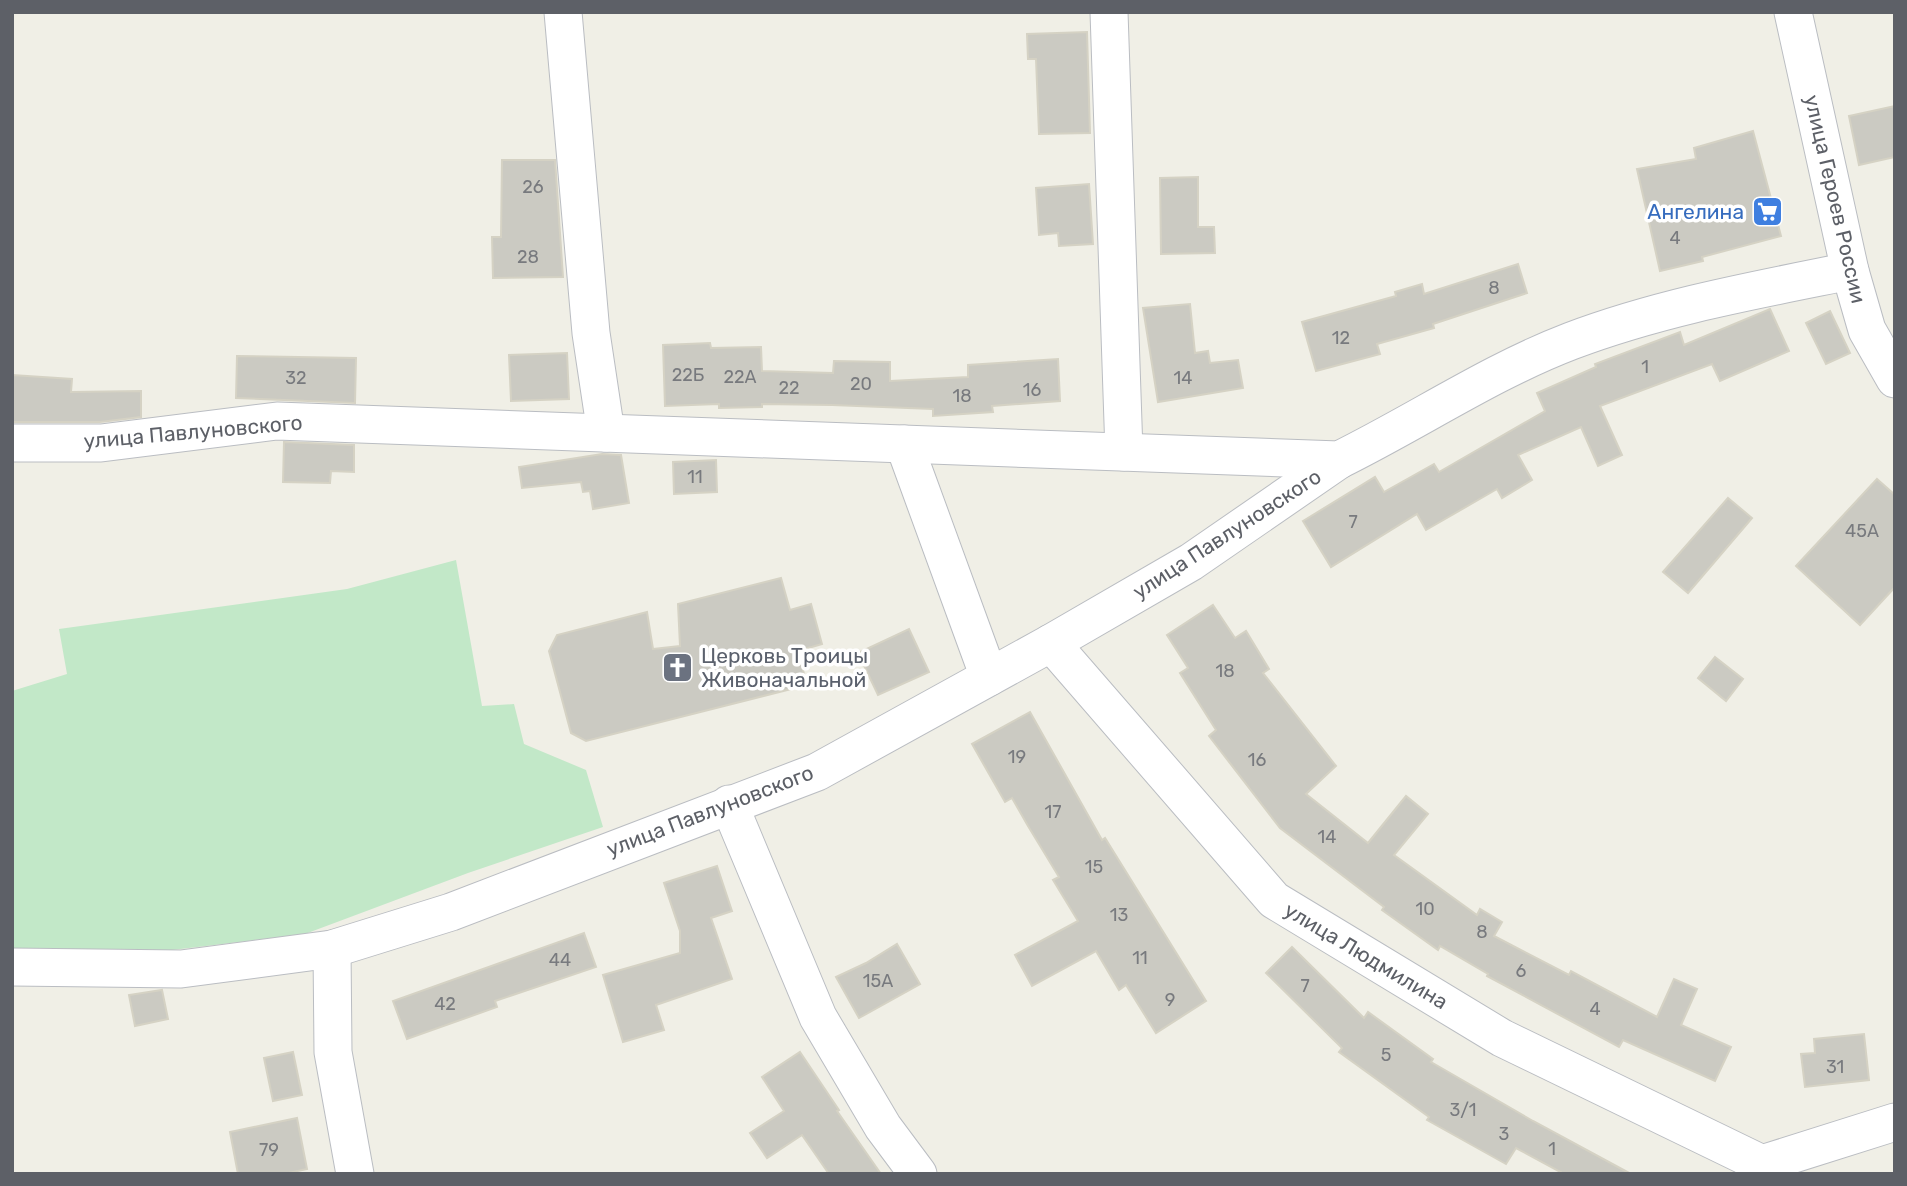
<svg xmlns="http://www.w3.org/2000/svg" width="1907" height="1186" viewBox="0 0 1907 1186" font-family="Rubik,sans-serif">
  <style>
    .green { fill: #c2e8c8 }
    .building { fill: #cbcac2; stroke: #d5d2c4; stroke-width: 2 }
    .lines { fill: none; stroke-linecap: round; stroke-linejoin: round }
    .minor-casing { stroke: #babdc2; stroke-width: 39 }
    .minor { stroke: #fff; stroke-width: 37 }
    .labels { text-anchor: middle; stroke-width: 7; stroke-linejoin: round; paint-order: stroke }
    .number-label { font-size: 18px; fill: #787a7e }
    .street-label { font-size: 21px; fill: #5d6067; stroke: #fff }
    .shop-label { font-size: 21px; fill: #366cbe; stroke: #fff; text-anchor: end }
    .worship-label { font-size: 21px; fill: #5b616d; stroke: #fff; text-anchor: start }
  </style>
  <rect width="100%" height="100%" fill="#f0efe6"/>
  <path class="green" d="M456,560L482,706L514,704L524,744L586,770L603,827L468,873L305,934L130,955L12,953V691L67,674L59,629L347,589Z"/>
  <g class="building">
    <path d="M1087,32L1090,133L1039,134L1036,59H1028L1027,34Z"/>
    <path d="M1895,106V157L1859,165L1849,116Z"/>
    <path d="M1753,131L1781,236L1702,257L1703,261L1660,271L1637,169L1696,159L1694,148Z"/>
    <path d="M502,160H555L563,277L493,278L492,237H501Z"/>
    <path d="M1198,177V227H1214L1215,253L1161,254L1160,178Z"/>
    <path d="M1089,184L1093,244L1059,246L1058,233L1039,235L1036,188Z"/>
    <path d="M1518,264L1527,293L1433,324L1434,328L1377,344L1380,354L1316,371L1302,322L1396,296L1395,292L1422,284L1424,294Z"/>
    <path d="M1190,304L1195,353L1208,351L1210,363L1238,360L1243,388L1158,402L1143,308Z"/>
    <path d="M1770,309L1789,351L1720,381L1712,364L1600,406L1622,455L1598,466L1581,427L1518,455L1532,480L1502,498L1497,489L1426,530L1417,514L1331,567L1303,521L1375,477L1384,492L1434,464L1439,472L1545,411L1537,393L1596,367L1595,364L1680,332L1684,345Z"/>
    <path d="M1830,311L1850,353L1826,364L1806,323Z"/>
    <path d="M710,343L711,348L761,347L762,371L833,373L834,361L890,362V381L968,377V365L1058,359L1060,401L992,406L993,412L933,416V409L832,405L762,404V407L719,408V404L665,406L663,345Z"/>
    <path d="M567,353L569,399L511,401L509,355Z"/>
    <path d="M237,356L356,358L355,403L236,398Z"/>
    <path d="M12,375L72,379L71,392L141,391V417L100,422H12Z"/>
    <path d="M284,442L354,445V472L331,471L330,483L283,482Z"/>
    <path d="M602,454L621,455L629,503L593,509L590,491L583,492L581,482L522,488L519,467Z"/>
    <path d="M716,460L717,492L674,494L673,462Z"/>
    <path d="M1877,479L1895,495V587L1860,625L1796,566Z"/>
    <path d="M1728,498L1752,518L1688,593L1663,572Z"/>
    <path d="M781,578L790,610L811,604L822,644L798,651L807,685L586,741L571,733L549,651L557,635L647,612L653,649L680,646L678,604Z"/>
    <path d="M1213,605L1235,638L1246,631L1269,669L1263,673L1336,766L1306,794L1368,843L1406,796L1428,814L1394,855L1477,915L1480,909L1502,922L1494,936L1569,975L1571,971L1657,1017L1674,979L1697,989L1681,1025L1731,1047L1715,1081L1623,1040L1619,1047L1487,976L1488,974L1440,946L1438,950L1382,910L1384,907L1280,828L1209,736L1216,730L1180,673L1188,668L1167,635Z"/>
    <path d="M909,629L929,672L878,695L858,653Z"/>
    <path d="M1715,657L1743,679L1726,701L1698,678Z"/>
    <path d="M1030,712L1102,840L1105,838L1206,1001L1156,1033L1126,985L1119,990L1096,951L1032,986L1015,955L1078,921L1053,880L1059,877L1028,826L1012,798L1005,802L972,744Z"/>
    <path d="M717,866L732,911L711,918L732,979L656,1005L664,1030L623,1042L603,975L680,953V931L664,883Z"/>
    <path d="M584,933L596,967L495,1001L497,1007L407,1039L393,1001Z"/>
    <path d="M897,944L920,984L859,1018L836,977L866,963Z"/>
    <path d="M1292,947L1364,1018L1368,1012L1433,1059L1431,1062L1533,1121L1631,1174H1564L1516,1148L1506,1164L1427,1120L1429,1117L1339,1052L1342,1048L1266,973Z"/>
    <path d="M162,990L168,1019L135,1026L129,995Z"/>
    <path d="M1864,1034L1869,1080L1805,1087L1801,1054L1815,1053L1814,1039Z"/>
    <path d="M293,1052L302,1095L273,1101L264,1058Z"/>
    <path d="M800,1052L839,1110L837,1111L881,1174H829L802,1135L767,1158L750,1133L784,1111L762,1077Z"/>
    <path d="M297,1118L307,1169L284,1174H238L230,1132Z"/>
  </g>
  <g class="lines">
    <defs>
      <g id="minor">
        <path d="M563,12L591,333L606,433"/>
        <path d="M1109,12L1124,452"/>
        <path d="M1793,12L1850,271L1867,330L1895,379"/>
        <path d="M12,443H101L277,421L1339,460C1418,421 1490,372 1571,341C1661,307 1756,290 1850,271"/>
        <path d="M904,444L989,677"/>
        <path d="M1051,643L1274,900L1502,1038L1762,1164"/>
        <path d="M729,804L818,1017L883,1127L918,1174"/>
        <path d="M332,949L333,1052L355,1174"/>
        <path d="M12,967L181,969L332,949L451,912L817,772L1051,643L1191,562L1339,460"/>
        <path d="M1754,1174L1762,1164L1895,1122"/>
      </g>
    </defs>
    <use href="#minor" class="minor-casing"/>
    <use href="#minor" class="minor"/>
  </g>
  <defs>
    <symbol id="supermarket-square" viewBox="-11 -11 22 22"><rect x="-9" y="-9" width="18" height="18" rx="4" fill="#3f7fe0" stroke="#fff"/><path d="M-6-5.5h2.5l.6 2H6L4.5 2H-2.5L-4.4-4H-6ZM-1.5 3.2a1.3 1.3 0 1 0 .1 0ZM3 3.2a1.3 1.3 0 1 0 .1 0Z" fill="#fff"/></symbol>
    <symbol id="church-square" viewBox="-11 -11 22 22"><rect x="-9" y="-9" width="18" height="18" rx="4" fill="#6b7280" stroke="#fff"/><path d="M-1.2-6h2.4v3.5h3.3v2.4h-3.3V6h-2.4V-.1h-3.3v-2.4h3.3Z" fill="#fff"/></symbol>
  </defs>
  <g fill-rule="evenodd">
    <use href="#supermarket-square" x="1750" y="194" width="35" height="35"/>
    <use href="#church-square" x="660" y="650" width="35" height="35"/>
  </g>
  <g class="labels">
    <g class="number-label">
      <text x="533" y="193">26</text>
      <text x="1675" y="244">4</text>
      <text x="528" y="263">28</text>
      <text x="1494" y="294">8</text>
      <text x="1341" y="344">12</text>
      <text x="1645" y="373">1</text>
      <text x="688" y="381">22Б</text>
      <text x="740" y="383">22А</text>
      <text x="296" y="384">32</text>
      <text x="1183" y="384">14</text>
      <text x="861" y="390">20</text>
      <text x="789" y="394">22</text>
      <text x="1032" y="396">16</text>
      <text x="962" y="402">18</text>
      <text x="695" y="483">11</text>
      <text x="1353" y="528">7</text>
      <text x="1862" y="537">45А</text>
      <text x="1225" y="677">18</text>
      <text x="1017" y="763">19</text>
      <text x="1257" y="766">16</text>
      <text x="1053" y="818">17</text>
      <text x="1327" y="843">14</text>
      <text x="1094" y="873">15</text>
      <text x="1425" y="915">10</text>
      <text x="1119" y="921">13</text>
      <text x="1482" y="938">8</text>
      <text x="1140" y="964">11</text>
      <text x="560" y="966">44</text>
      <text x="1521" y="977">6</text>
      <text x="878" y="987">15А</text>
      <text x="1305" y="992">7</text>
      <text x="1170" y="1006">9</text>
      <text x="445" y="1010">42</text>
      <text x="1595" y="1015">4</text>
      <text x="1386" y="1061">5</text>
      <text x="1835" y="1073">31</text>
      <text x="1463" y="1116">3/1</text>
      <text x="1504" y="1140">3</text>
      <text x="1552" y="1155">1</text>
      <text x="269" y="1156">79</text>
    </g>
    <g class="street-label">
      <text transform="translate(1835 199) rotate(77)" y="7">улица Героев России</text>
      <text transform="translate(193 432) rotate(-5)" y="7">улица Павлуновского</text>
      <text transform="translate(1227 534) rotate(-33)" y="7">улица Павлуновского</text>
      <text transform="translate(710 811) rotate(-21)" y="7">улица Павлуновского</text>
      <text transform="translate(1366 956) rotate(31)" y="7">улица Людмилина</text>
    </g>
    <g class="shop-label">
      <text x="1744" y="219">Ангелина</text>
    </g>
    <g class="worship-label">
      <text x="701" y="663">Церковь Троицы<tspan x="701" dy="24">Живоначальной</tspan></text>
    </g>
  </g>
  <rect width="1907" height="1186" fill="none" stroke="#5d6067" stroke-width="28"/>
</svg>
